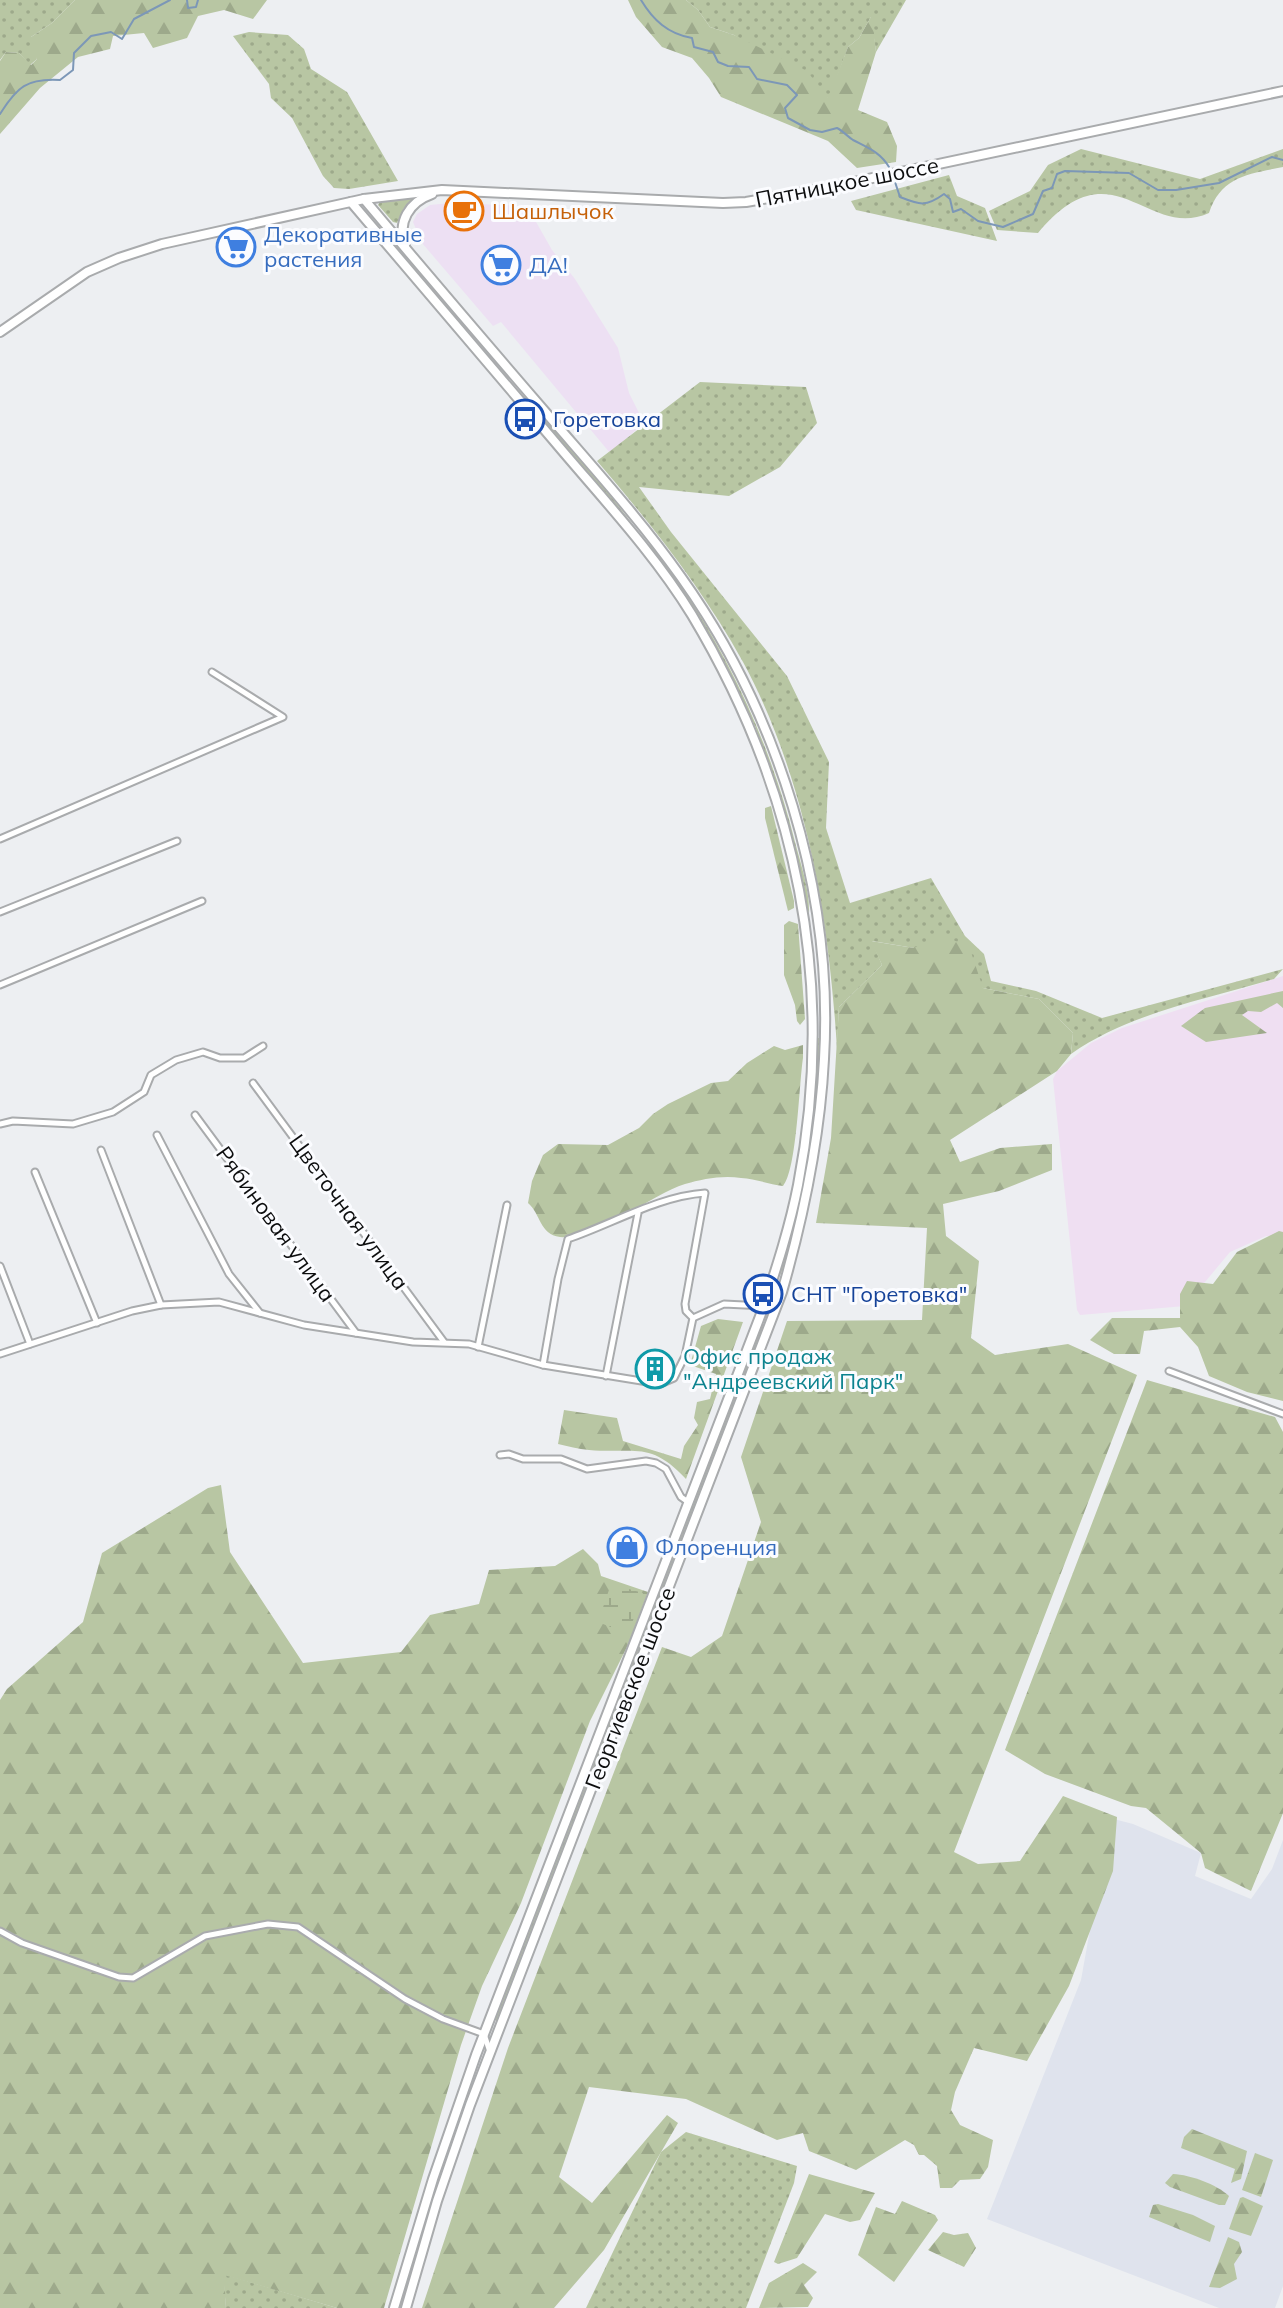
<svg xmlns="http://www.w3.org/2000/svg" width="1283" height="2308" viewBox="0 0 1283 2308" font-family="Mulish,sans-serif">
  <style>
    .commercial { fill: #ede0f3 }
    .built { fill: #dfe3ed }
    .medical { fill: #efdff2 }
    .grass { fill: url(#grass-dots) }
    .forest { fill: url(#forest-firs) }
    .wetland { fill: url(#wetland-marsh) }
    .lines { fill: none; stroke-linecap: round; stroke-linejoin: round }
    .stream { stroke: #7c97b7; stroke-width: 2 }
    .minor-casing { stroke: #a9abad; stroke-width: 9 }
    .primary-casing { stroke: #a9abad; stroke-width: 12 }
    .minor { stroke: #fff; stroke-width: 5 }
    .primary { stroke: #fff; stroke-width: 8 }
    .labels { text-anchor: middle; stroke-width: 6; stroke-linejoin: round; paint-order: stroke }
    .street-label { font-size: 22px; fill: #0d0e0f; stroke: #fbfcff }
    .food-label { font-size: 22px; fill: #c56008; stroke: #fbfcff; text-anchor: start }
    .shop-label { font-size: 22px; fill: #366cbe; stroke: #fbfcff; text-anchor: start }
    .transit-label { font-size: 22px; fill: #164399; stroke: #fbfcff; text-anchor: start }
    .culture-label { font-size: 22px; fill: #0d838f; stroke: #fbfcff; text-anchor: start }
  </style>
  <defs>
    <pattern id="grass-dots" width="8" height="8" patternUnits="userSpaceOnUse" patternTransform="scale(2)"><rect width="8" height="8" fill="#b8c6a3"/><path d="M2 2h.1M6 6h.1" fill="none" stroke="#9da98b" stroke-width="1.8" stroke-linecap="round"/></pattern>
    <pattern id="forest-firs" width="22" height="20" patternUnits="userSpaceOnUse" patternTransform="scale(2)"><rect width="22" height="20" fill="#b8c6a3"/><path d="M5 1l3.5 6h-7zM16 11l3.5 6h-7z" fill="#9da98b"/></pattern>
    <pattern id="wetland-marsh" width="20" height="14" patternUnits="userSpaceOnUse" patternTransform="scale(2)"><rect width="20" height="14" fill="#b8c6a3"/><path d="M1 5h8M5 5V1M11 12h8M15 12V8" fill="none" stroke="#9da98b"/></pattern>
  </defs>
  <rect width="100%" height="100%" fill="#edeff2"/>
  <path class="commercial" d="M450,203L527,206L552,250L575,279L618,348L629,393L644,423L610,453L501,322L493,326L422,243L413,222L417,214L430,205Z"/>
  <path class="built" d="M1110,1818L1133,1824L1201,1853L1195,1876L1251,1899L1272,1869L1283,1840V2286L1275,2308H1219L987,2219L1081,1980Z"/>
  <path class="medical" d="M1283,976V1236H1266L1230,1252L1185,1306L1080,1315L1077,1310L1053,1079L1057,1071L1091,1043L1122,1028Z"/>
  <g class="grass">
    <path d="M0,0H75L52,23L31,37L37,59L30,65L19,53L6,52L0,60Z"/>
    <path d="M686,0H906L876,52L871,17L859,38L848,47L829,99L734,35L710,27L698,10Z"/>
    <path d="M249,32L288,35L304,49L311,69L347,92L398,181L349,189L334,188L323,176L292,118L271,98L269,84L233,36Z"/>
    <path d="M1081,149L1200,179L1283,149V167C1249,174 1221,176 1209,213C1146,241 1113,143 1038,233L997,230L989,211L1030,191L1048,165Z"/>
    <path d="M949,175L957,196L985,208L997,241L856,210L851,201Z"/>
    <path d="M415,197L404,208L397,223L393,222L378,205L380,202Z"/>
    <path d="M700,382L806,387L817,423L780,467L729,496L639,487L671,532L787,676L829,762L826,828L850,903L931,878L965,936L984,954L991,981L1036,991L1102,1018L1283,969L1274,979C1207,999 1129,1013 1071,1054L1073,1033L1039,999L983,988L914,948L872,941L882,965L839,1007L837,1049C829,918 806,779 743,662C703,589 651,524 597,461Z"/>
    <path d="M519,391L594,474L636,529L518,394Z"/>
    <path d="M644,540C659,551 671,571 682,587C734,666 772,750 795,842C801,865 810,891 809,914L778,789L755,726L704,628Z"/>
    <path d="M816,1038H820C817,1105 810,1170 793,1236C789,1250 784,1272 776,1281C803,1201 813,1122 816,1038Z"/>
    <path d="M762,1324L764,1325L498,2021L495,2020Z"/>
    <path d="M458,2119L461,2120L402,2308H399Z"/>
    <path d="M686,2132L797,2166L794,2183L746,2308H586L661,2152Z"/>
    <path d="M223,2274L337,2308H226Z"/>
  </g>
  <g class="forest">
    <path d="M75,0H267L253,19L224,10L198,16L187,38L153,48L144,33L113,36L110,49L78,57L40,88L0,134V61L6,52L19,53L31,65L37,59L31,50V37L52,23Z"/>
    <path d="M628,0H686L698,10L710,27L734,35L807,71L828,98L848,47L859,38L872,15L876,52L858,110L887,122L897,146L896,162L857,168L828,141L721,97L709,78L692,58L662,47L636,17Z"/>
    <path d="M771,806L794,901V908L788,911L765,818V808Z"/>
    <path d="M789,921L798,924L805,1019L800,1025L797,1021L795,1005L784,975V925Z"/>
    <path d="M939,935L969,946L983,988L1039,999L1073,1033L1071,1054L1057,1071L950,1140L960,1162L1000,1148L1052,1144V1170L999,1191L943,1204L946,1236L979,1261L971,1338L995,1355L1068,1344L1137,1375L954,1852L978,1864L1020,1861L1063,1796L1117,1817L1113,1871L1069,1986L1027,2061L974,2048L955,2092L951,2110L960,2125L993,2140L988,2167L980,2179L960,2180L952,2188H940L937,2166L924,2155H919L914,2145L905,2140L856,2170L809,2151L803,2133L777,2140L686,2099L589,2087L559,2177L592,2203L667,2115L678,2123L604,2250L554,2308H422L508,2048L662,1647L691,1657L722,1636L761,1522L741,1457L787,1321L922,1320L927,1228L816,1223L831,1138L839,1007L882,965L871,941L914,948Z"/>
    <path d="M1283,991V1008L1277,1003L1261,1012L1248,1011L1242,1015L1267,1033L1206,1042L1181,1026L1205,1008Z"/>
    <path d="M803,1045V1058C799,1084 797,1170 783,1186C769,1184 755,1179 741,1178C723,1175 702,1179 685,1184C650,1195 594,1242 560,1237C539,1234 541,1214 528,1203L532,1181L543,1155L558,1144L608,1145L639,1128L653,1114L668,1104L711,1083L728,1081L747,1063L774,1046L785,1050Z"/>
    <path d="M1279,1231L1283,1232V1401L1247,1392L1209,1376L1198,1347L1180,1327L1144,1331L1140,1354H1114L1090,1340L1112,1318H1180V1294L1187,1281L1213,1284L1237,1252Z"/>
    <path d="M718,1319L743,1322L686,1479C650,1440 635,1454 589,1450C578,1449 568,1446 558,1444L564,1410L617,1418L623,1441L681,1459L684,1446L698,1425L694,1418L697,1402L710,1399L716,1374L690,1365L701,1326Z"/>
    <path d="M1147,1380L1275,1417L1283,1432V1813L1251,1891L1205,1868L1201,1853L1146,1808L1131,1806L1045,1774L1005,1750Z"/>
    <path d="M221,1485L230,1552L303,1663L401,1652L430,1615L479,1604L489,1570L555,1566L583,1549L598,1564L601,1576L648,1592L628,1645L590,1721L521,1903L482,1986L461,2045L384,2308H337L224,2275L226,2308H0V1700L7,1689L83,1622L102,1553L208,1488Z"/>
    <path d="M1192,2129L1247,2151L1241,2179L1231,2183L1235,2169L1181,2148L1184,2137Z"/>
    <path d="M1255,2153L1273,2160L1261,2197L1242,2190Z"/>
    <path d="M809,2174L875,2193L860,2220L850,2222L825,2214L797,2258L778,2264L774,2262Z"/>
    <path d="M1173,2174C1191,2175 1216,2184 1229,2196L1225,2205H1219L1170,2187L1165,2183Z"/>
    <path d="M1243,2197L1263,2206L1251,2236L1229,2229L1240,2198Z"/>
    <path d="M902,2201L935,2215L938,2220L894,2282L858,2255L876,2207L895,2214Z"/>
    <path d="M1158,2204L1193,2215L1215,2226L1210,2242L1149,2217L1153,2205Z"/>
    <path d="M943,2232L954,2235L968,2233L976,2248L964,2267L928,2250Z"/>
    <path d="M1228,2237L1239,2242L1242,2252L1234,2264L1237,2279L1220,2288L1209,2287Z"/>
    <path d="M803,2263L817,2272L804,2285L813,2298L808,2307L759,2308L769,2283Z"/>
  </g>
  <path class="wetland" d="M611,1584L643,1593L628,1634L598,1622Z"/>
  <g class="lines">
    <g class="stream">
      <path d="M187,0L188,8L196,7L198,0"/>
      <path d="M641,0C653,20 668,34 692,38L694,47L713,52L718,62L728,66L749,67L757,79L787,85L797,95L785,108L788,118L810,130L822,132L837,128C843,131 847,136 853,140C868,148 880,152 889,167"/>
      <path d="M0,114C17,87 27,78 60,80L73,70L74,53L91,36L111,32L122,39L134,19L170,0"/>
      <path d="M895,182L900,197C920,205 926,207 944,194L950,199L953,212L961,209L978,221L1003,227L1033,214L1043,191L1052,188L1057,174L1065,171L1129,173L1158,190H1176L1219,183L1272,157L1283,160"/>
    </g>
    <defs>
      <g id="minor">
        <path d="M0,839L283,717L212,672"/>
        <path d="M0,912L177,841"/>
        <path d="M0,985L202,901"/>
        <path d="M253,1083L444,1342"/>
        <path d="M195,1115L356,1333"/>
        <path d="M0,1124L13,1121L73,1124L113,1112L144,1092L151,1075L176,1060L203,1052L220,1058H244L263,1046"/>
        <path d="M157,1135L229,1274L260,1313"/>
        <path d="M101,1150L161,1305"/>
        <path d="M35,1172L97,1323"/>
        <path d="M0,1266L30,1344"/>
        <path d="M478,1347L507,1205"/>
        <path d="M0,1354L132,1311L161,1305L219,1302L304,1325L413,1342L469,1344L543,1365L660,1384L674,1378L685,1356L693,1318L724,1304L764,1306"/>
        <path d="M543,1365L558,1279L568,1239C612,1224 659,1196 705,1193L685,1304L686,1311L693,1318"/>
        <path d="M1169,1371L1283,1414"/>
        <path d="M606,1376L638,1213"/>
        <path d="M500,1455L509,1454L523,1459H561L587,1469L646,1461L656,1463L666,1469L681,1497L688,1502"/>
        <path d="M0,1931L22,1943L119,1977L133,1978L205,1936L268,1924L298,1927L405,1999L443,2019L484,2034L489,2049"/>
      </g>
      <g id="primary">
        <path d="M364,199C427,274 490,348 554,422C598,473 642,522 681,577C778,713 834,891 824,1059C820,1139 804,1215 782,1292L470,2105L437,2201L406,2308"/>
        <path d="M351,202C419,282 487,362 555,442C602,498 654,553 692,615C797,790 837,984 798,1185C790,1226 777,1266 764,1306L476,2055L433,2179L394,2308"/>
        <path d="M405,246C397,222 409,202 432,194"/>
        <path d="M0,332L87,272L119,258L162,244L364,199L442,190L723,203L746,202L816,190L1283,91"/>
      </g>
    </defs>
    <use href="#minor" class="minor-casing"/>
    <use href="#primary" class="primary-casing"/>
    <use href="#minor" class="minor"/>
    <use href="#primary" class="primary"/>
  </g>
  <defs>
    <symbol id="cafe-ring" viewBox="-11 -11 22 22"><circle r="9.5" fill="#fbfcff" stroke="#e8710a" stroke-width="1.5"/><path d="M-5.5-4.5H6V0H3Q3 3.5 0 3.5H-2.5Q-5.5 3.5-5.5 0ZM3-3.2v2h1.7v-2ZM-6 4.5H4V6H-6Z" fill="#e8710a"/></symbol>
    <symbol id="supermarket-ring" viewBox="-11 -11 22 22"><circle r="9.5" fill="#fbfcff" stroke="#3f7fe0" stroke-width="1.5"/><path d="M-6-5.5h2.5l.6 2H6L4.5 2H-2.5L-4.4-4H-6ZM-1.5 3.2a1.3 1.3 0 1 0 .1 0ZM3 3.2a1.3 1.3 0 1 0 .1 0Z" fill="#3f7fe0"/></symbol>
    <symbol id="bus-ring" viewBox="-11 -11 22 22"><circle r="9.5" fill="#fbfcff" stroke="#1a4fb4" stroke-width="1.5"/><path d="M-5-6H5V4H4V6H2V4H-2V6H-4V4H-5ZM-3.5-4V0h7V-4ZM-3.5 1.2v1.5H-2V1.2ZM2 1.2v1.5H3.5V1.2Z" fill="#1a4fb4"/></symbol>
    <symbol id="building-ring" viewBox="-11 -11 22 22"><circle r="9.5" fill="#fbfcff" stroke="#0f9aa8" stroke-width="1.5"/><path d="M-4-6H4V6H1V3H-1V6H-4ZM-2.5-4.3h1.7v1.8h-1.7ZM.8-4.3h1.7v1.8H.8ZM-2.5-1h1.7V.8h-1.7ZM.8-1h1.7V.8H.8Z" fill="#0f9aa8"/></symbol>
    <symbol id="shop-ring" viewBox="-11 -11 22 22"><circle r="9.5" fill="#fbfcff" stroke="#3f7fe0" stroke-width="1.5"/><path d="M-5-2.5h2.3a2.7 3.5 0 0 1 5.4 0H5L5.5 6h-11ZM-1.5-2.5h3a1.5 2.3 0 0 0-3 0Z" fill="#3f7fe0"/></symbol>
  </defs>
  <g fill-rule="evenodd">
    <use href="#cafe-ring" x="442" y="189" width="44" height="44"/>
    <use href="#supermarket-ring" x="214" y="225" width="44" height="44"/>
    <use href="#supermarket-ring" x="479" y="243" width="44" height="44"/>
    <use href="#bus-ring" x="503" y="397" width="44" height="44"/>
    <use href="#bus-ring" x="741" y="1272" width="44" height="44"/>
    <use href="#building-ring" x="633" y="1347" width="44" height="44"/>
    <use href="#shop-ring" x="605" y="1525" width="44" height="44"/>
  </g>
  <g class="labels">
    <g class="street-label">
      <text transform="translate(847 182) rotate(-11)" y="8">Пятницкое шоссе</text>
      <text transform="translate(349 1212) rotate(54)" y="8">Цветочная улица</text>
      <text transform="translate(276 1224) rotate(54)" y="8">Рябиновая улица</text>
      <text transform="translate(630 1688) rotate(-69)" y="8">Георгиевское шоссе</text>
    </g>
    <g class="food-label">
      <text x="492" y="219">Шашлычок</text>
    </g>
    <g class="shop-label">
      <text x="264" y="242">Декоративные<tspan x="264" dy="25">растения</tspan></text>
      <text x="529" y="273">ДА!</text>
      <text x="655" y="1555">Флоренция</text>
    </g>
    <g class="transit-label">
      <text x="553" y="427">Горетовка</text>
      <text x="791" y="1302">СНТ "Горетовка"</text>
    </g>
    <g class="culture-label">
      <text x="683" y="1364">Офис продаж<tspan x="683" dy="25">"Андреевский Парк"</tspan></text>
    </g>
  </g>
</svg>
